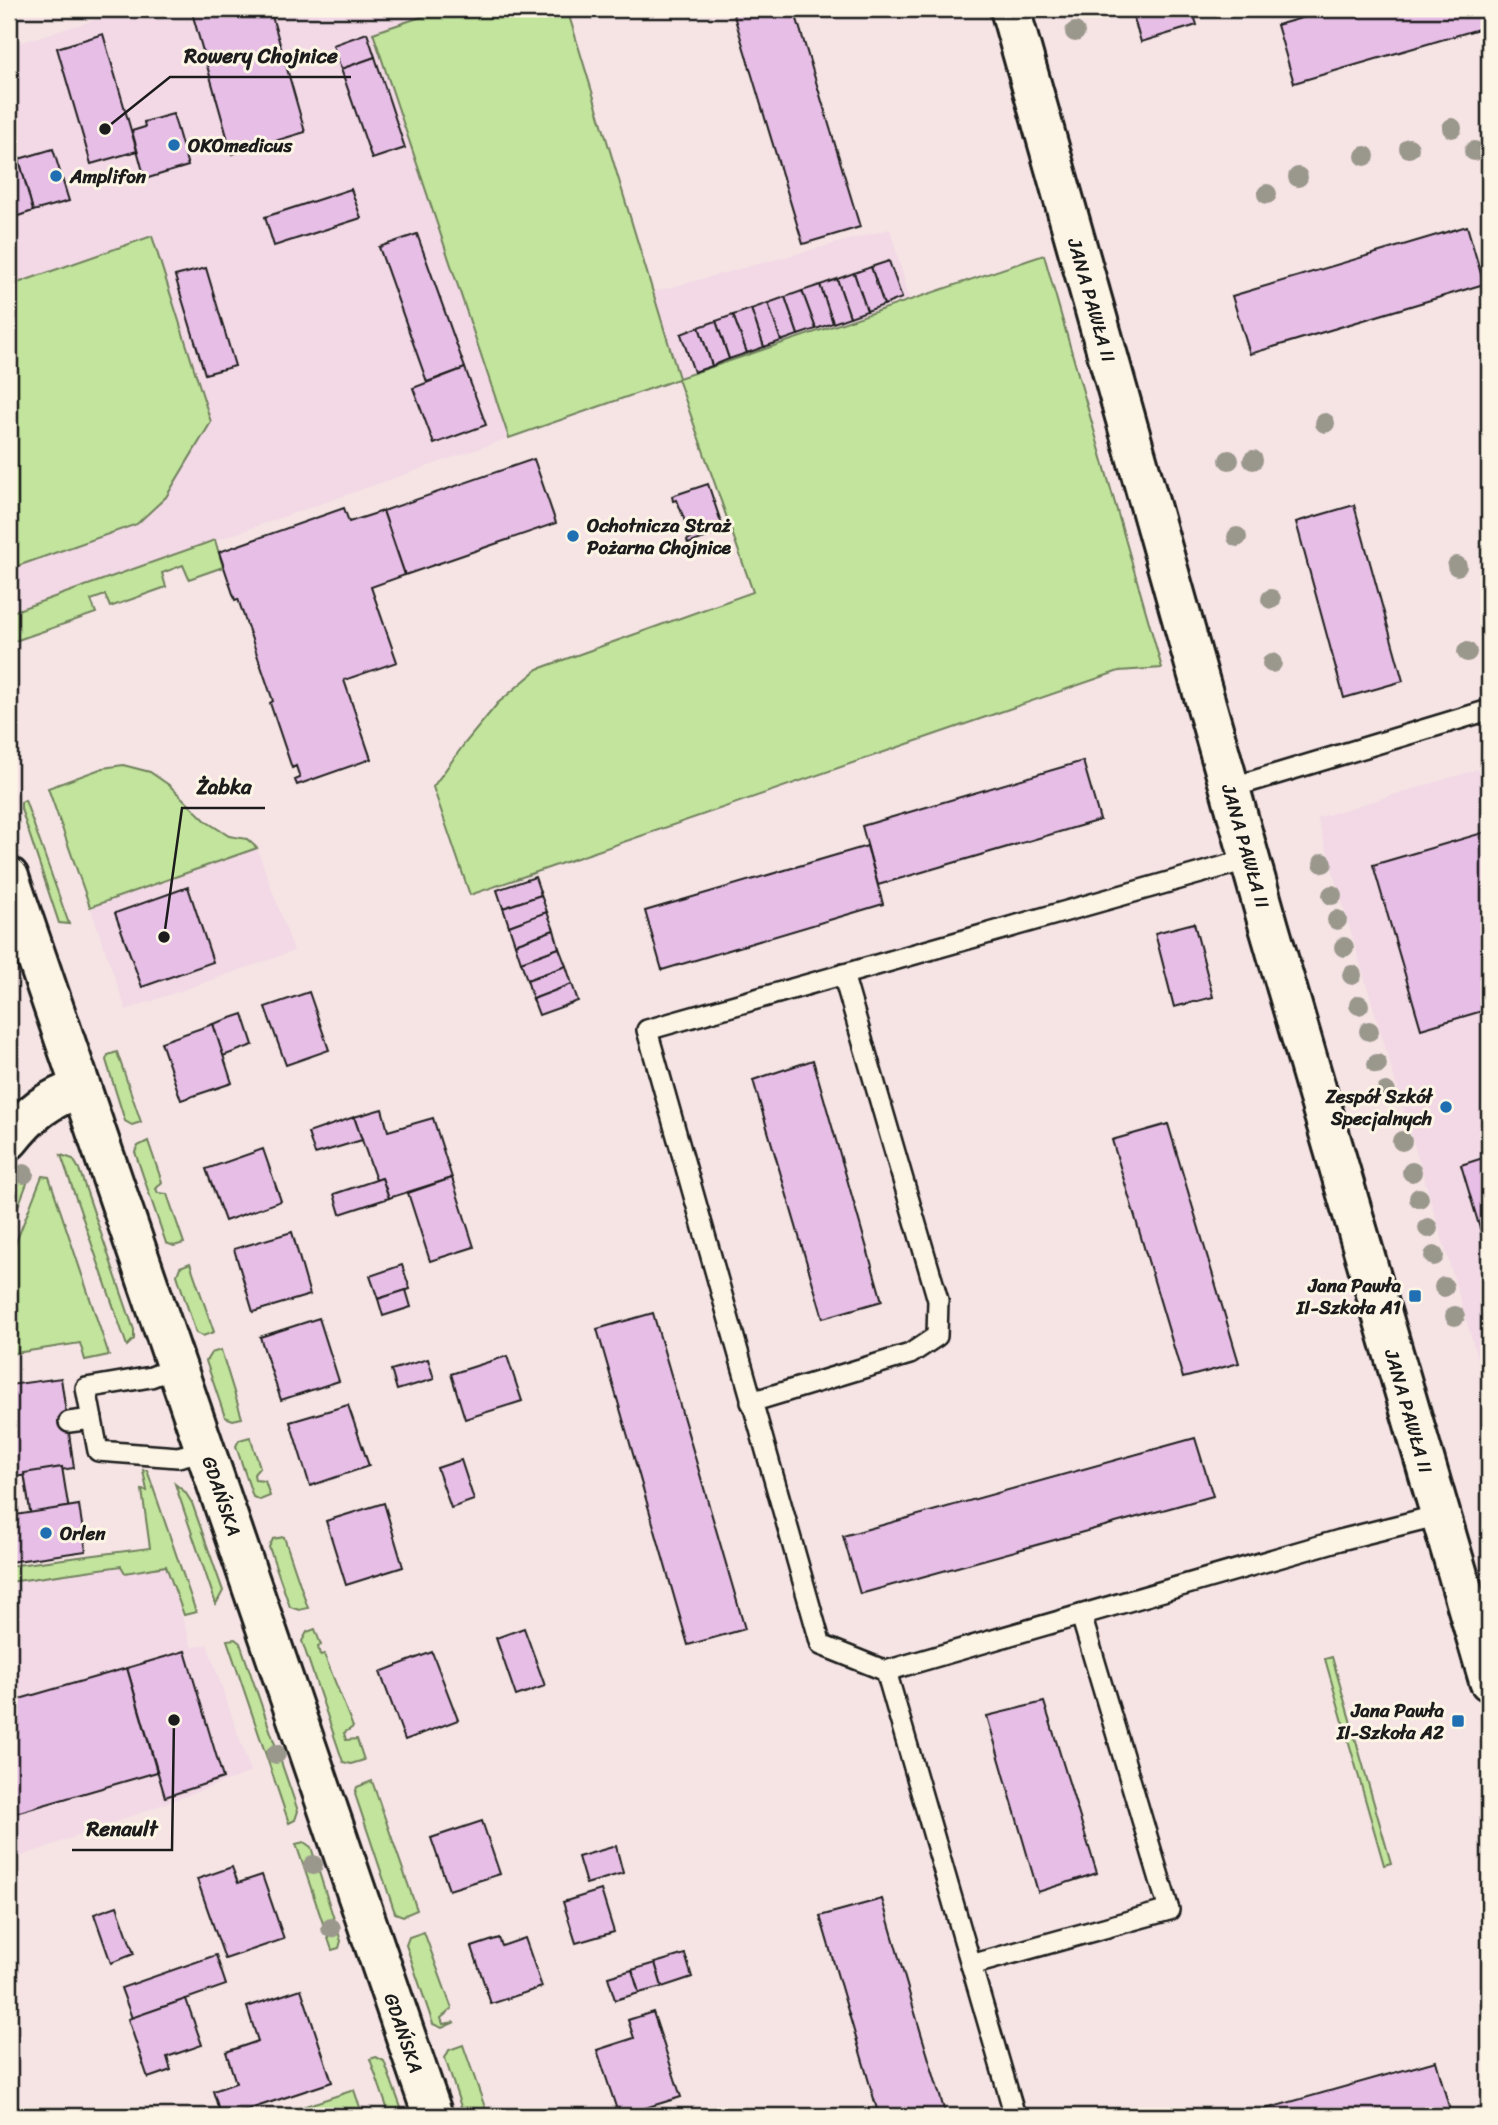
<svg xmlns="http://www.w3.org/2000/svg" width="1498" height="2125" viewBox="0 0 1498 2125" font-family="Sriracha,sans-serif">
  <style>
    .built { fill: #f2d9e5 }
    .green { fill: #c2e49d; stroke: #6f805c; stroke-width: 2 }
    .building { fill: #e7bee6; stroke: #1c1c1c; stroke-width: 2 }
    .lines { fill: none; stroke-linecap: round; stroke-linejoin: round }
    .service-casing { stroke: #1c1c1c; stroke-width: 24 }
    .minor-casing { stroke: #1c1c1c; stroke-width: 44 }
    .secondary-casing { stroke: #1c1c1c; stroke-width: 44 }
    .service { stroke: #fcf5e5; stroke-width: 19 }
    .minor { stroke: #fcf5e5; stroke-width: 38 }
    .secondary { stroke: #fcf5e5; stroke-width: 38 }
    .tree { fill: #9a978c }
    .poi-dot { fill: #1f6fb2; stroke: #fcf5e5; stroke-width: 2.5 }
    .labels { text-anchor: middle; stroke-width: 6; stroke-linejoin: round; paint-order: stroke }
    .poi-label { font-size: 19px; font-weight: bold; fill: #1c1c1c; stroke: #fcf5e5; text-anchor: start }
    .street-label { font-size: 19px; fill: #1c1c1c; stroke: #fcf5e5 }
    .leader { fill: none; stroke: #1c1c1c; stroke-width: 2.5 }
    .callout-dot { fill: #1c1c1c; stroke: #fcf5e5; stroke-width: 2.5 }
    .callout-label { font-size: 21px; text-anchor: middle; font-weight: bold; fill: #1c1c1c; stroke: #fcf5e5; stroke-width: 6; stroke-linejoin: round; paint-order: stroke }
  </style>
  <rect width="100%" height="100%" fill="#f6e4e5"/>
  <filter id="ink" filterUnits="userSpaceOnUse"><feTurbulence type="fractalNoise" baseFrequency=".0143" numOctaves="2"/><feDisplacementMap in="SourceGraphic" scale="14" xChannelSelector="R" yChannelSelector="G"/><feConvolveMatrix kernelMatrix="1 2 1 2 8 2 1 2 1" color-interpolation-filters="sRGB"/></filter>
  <g filter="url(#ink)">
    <g class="built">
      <path d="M131,9H445L373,34L509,438L9,613V569L137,524L152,237L9,286V46Z"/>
      <path d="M890,229L910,300L678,378L653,292Z"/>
      <path d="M1489,766V1397L1317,818Z"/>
      <path d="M257,848L294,951L126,1010L90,907Z"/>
      <path d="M121,1566L124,1574L166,1567L192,1648L207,1644L251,1772L9,1861V1583Z"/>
    </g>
    <g class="green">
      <path d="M445,9H567L679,378L1044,255L1162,668L1119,671L470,895L433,787L465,743L498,703L538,669L753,592L678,379L509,438L373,33Z"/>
      <path d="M152,236L211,422L166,497L137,524L9,569V286Z"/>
      <path d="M215,540L223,567L189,579L183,565L162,573L166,587L110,607L105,595L91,600L96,613L9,643V613Z"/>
      <path d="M123,765L150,772L169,785L207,822L229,836L247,839L257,848L90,907L48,788L103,768Z"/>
      <path d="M25,800L69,924L59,923L21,809V802Z"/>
      <path d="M117,1052L141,1122L132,1125L125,1121L106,1060L108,1055Z"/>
      <path d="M148,1141L162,1182L156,1189L158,1193L167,1194L184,1243L174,1246L166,1243L135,1152L138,1146Z"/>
      <path d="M61,1155L73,1159L79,1169L134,1330V1339L127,1346Z"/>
      <path d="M24,1169L30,1174L29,1178L9,1230C9,1211 6,1180 24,1169Z"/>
      <path d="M42,1176L49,1177L109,1355L85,1360L80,1343L9,1354V1260Z"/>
      <path d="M190,1263L214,1332L203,1336L196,1333L177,1275L180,1267Z"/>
      <path d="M221,1350L242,1418L233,1420L225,1417L206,1361L211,1353Z"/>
      <path d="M250,1437L260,1467L254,1474L255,1480L265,1481L270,1496L260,1500L253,1497L236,1446L239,1440Z"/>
      <path d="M143,1470H147L196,1612L184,1615L166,1566L125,1573L121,1566L9,1582V1566L150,1548L142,1490L147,1491Z"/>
      <path d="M175,1484L185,1492L192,1503L223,1591L216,1604Z"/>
      <path d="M284,1537L308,1608L299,1610L290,1607L269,1547L273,1539Z"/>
      <path d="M315,1629L321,1645L318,1647L320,1655L324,1654L353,1727L344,1733L346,1740L357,1739L364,1760L351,1764L343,1762L302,1641L307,1632Z"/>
      <path d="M235,1639L240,1643L298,1811L295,1820L289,1823L227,1640Z"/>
      <path d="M1332,1657L1391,1863L1384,1865L1325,1659Z"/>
      <path d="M372,1781L417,1910L403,1916L395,1913L355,1794L357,1787Z"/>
      <path d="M304,1842L311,1847L341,1941L339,1948L332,1950L296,1844Z"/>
      <path d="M424,1932L452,2009L441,2018L443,2024L455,2022L442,2028L433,2024L406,1945L409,1937Z"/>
      <path d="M463,2045L488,2116H464L445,2058L449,2050Z"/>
      <path d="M376,2057L384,2061L404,2116H390L370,2059Z"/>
      <path d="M354,2090L363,2116H275Z"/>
    </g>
    <g class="building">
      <path d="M191,9H270L305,132L232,154Z"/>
      <path d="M732,9H794L860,227L803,244Z"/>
      <path d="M1131,9H1192L1197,25L1141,42Z"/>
      <path d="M1333,9H1489V26L1294,83L1277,25Z"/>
      <path d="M367,33L375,57L341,69L333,45Z"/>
      <path d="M103,34L137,151L91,164L57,48Z"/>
      <path d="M375,57L405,148L372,159L341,69Z"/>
      <path d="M173,114L188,166L145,179L132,131L145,127L144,122Z"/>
      <path d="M53,149L69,201L33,211L19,159Z"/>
      <path d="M19,159L33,211L9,219V162Z"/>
      <path d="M351,189L361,218L274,246L265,217Z"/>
      <path d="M1467,226L1484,284L1250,354L1232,296Z"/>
      <path d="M417,234L465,368L427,382L379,247Z"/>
      <path d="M889,261L902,298L884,305L871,267Z"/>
      <path d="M871,267L884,305L867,311L854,273Z"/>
      <path d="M206,268L235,366L205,374L175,276Z"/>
      <path d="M854,273L867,311L850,317L837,279Z"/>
      <path d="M837,279L850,317L833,323L820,285Z"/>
      <path d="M820,285L833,323L816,329L802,291Z"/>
      <path d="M802,291L816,329L798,335L785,297Z"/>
      <path d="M785,297L798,335L781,341L768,303Z"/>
      <path d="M768,303L781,341L764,347L751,309Z"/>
      <path d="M751,309L764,347L747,353L733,315Z"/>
      <path d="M733,315L747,353L729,359L716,321Z"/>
      <path d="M716,321L729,359L712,366L699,327Z"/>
      <path d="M699,327L712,366L694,372L681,334Z"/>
      <path d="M465,368L486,425L434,444L413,388Z"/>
      <path d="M534,459L556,523L405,575L383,511Z"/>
      <path d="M708,484L724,531L688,544L687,540L691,538L677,500L673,501L672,496Z"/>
      <path d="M1354,505L1403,681L1344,698L1296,522Z"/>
      <path d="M344,508L349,522L383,511L405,575L371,587L397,662L344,680L371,759L297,785L295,780L300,778L296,766L292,768L270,703L273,701L238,599L235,600L219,552Z"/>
      <path d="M1083,761L1100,820L878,885L862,826Z"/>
      <path d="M1489,831V1009L1421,1029L1373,865Z"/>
      <path d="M867,846L883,904L662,970L645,911Z"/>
      <path d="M535,877L541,895L503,908L497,890Z"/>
      <path d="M188,887L213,962L142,987L115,913Z"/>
      <path d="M541,895L547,912L509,926L503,908Z"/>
      <path d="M547,912L554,930L515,944L509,926Z"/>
      <path d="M1194,923L1213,997L1174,1007L1155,933Z"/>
      <path d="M554,930L559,948L521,962L515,944Z"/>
      <path d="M559,948L566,966L527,980L521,962Z"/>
      <path d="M566,966L572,984L533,999L527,980Z"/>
      <path d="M572,984L578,1001L539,1015L533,999Z"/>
      <path d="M309,992L329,1050L286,1065L265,1007Z"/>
      <path d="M243,1014L253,1045L223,1056L213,1024Z"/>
      <path d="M213,1024L232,1083L181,1100L161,1042Z"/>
      <path d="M813,1060L882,1301L823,1318L753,1080Z"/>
      <path d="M382,1109L388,1131L433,1118L452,1178L389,1198L382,1178L376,1180L354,1117Z"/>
      <path d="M354,1117L362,1140L315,1154L308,1133Z"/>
      <path d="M1168,1124L1239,1363L1183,1378L1112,1140Z"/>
      <path d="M263,1149L281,1201L225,1221L206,1169Z"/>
      <path d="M1489,1156V1259L1461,1165Z"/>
      <path d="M382,1178L389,1198L340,1214L334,1194Z"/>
      <path d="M452,1178L474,1247L430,1261L408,1193Z"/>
      <path d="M292,1232L310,1295L253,1312L234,1249Z"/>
      <path d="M402,1265L410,1289L378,1299L370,1276Z"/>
      <path d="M406,1290L411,1307L383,1316L378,1299Z"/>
      <path d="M653,1313L745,1629L688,1645L597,1329Z"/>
      <path d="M319,1318L339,1381L281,1400L260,1337Z"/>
      <path d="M507,1356L522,1401L465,1419L451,1374Z"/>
      <path d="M428,1359L434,1379L397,1390L391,1370Z"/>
      <path d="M61,1378L74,1468L14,1477L9,1441V1385Z"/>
      <path d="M348,1405L369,1466L310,1486L290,1422Z"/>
      <path d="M1195,1438L1213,1496L860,1594L843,1536Z"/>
      <path d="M461,1460L474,1500L451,1508L437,1468Z"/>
      <path d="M62,1467L69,1511L31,1517L24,1473Z"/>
      <path d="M384,1503L403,1567L346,1585L326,1521Z"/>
      <path d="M79,1505L86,1551L9,1562V1516Z"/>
      <path d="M524,1628L545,1686L516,1696L496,1638Z"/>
      <path d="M185,1651L223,1778L165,1797L127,1668Z"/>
      <path d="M432,1652L458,1720L405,1740L380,1672Z"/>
      <path d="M127,1668L157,1772L9,1815V1702Z"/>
      <path d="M1044,1702L1097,1873L1038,1892L987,1716Z"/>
      <path d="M482,1821L500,1874L449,1890L431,1838Z"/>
      <path d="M616,1846L623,1873L586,1884L578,1857Z"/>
      <path d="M232,1867L238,1883L262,1875L284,1939L225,1959L197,1879Z"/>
      <path d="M601,1890L614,1932L576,1943L563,1902Z"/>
      <path d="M882,1899L915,2013L946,2116H879L820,1916Z"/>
      <path d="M117,1906L134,1954L111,1963L94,1914Z"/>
      <path d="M499,1938L502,1946L525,1938L542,1987L491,2004L472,1947Z"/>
      <path d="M685,1954L692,1977L662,1987L655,1963Z"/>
      <path d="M216,1955L226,1985L132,2018L121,1988Z"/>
      <path d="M655,1963L662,1987L639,1993L632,1970Z"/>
      <path d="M632,1970L639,1993L615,2000L608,1977Z"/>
      <path d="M301,1989L332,2082L229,2116H221L213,2091L236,2083L226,2052L258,2041L247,2007Z"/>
      <path d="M186,1999L202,2045L167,2057L171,2070L148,2078L128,2019Z"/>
      <path d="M653,2012L681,2097L619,2116L597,2050L634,2038L628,2020Z"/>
      <path d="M1436,2061L1451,2114L1445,2116H1241Z"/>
    </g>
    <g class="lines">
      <defs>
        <g id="service">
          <path d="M1230,788L1489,710"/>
          <path d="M177,1367L151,1377L86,1388L98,1451L178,1457L206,1450"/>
          <path d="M751,1402L910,1354L937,1336L938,1300L843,974"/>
          <path d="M69,1422L92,1419"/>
          <path d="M886,1671L1340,1540L1440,1515"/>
          <path d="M971,1965L1169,1910L1081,1615"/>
          <path d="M1015,2116L886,1671L821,1645L647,1030L1250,859"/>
        </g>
        <g id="minor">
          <path d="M1010,9L1269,927L1489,1681"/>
          <path d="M9,1140C31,1112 48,1099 81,1088"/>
        </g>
        <path id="secondary" d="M9,877L433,2116"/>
      </defs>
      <use href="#service" class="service-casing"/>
      <use href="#minor" class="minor-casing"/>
      <use href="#secondary" class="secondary-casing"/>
      <use href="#service" class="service"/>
      <use href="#minor" class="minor"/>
      <use href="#secondary" class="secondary"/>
    </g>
    <g class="tree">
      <circle cx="1075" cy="32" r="10"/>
      <circle cx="1452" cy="128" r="10"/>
      <circle cx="1409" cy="148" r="10"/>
      <circle cx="1474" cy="151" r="10"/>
      <circle cx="1365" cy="156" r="10"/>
      <circle cx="1298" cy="177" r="10"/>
      <circle cx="1267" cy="194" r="10"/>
      <circle cx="1325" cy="423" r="10"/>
      <circle cx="1229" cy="460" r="10"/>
      <circle cx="1253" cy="460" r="10"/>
      <circle cx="1237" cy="537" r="10"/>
      <circle cx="1457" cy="566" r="10"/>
      <circle cx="1271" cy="599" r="10"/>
      <circle cx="1467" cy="652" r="10"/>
      <circle cx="1272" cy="663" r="10"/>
      <circle cx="1323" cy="863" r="10"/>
      <circle cx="1332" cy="895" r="10"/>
      <circle cx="1337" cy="920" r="10"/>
      <circle cx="1344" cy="947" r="10"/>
      <circle cx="1352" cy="975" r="10"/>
      <circle cx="1359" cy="1005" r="10"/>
      <circle cx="1369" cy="1031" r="10"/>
      <circle cx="1377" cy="1064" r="10"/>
      <circle cx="1386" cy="1092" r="10"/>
      <circle cx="1402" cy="1141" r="10"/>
      <circle cx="1412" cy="1172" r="10"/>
      <circle cx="24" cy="1174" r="10"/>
      <circle cx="1419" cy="1198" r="10"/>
      <circle cx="1428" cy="1228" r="10"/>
      <circle cx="1434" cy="1256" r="10"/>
      <circle cx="1444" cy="1287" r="10"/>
      <circle cx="1455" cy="1316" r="10"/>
      <circle cx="276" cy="1754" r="10"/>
      <circle cx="313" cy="1865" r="10"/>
      <circle cx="331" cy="1928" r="10"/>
    </g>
  </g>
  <g class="poi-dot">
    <circle cx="174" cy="145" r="7"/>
    <circle cx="56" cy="176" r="7"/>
    <circle cx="573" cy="536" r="7"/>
    <circle cx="1446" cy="1107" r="7"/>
    <rect x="1408" y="1289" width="14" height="14" rx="3.5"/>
    <circle cx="46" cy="1533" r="7"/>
    <rect x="1451" y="1714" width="14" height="14" rx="3.5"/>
  </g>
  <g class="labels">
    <g class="poi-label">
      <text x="188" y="152">OKOmedicus</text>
      <text x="70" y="183">Amplifon</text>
      <text x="587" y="532">Ochotnicza Straż<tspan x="587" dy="22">Pożarna Chojnice</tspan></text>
      <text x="1432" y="1103" text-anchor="end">Zespół Szkół<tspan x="1432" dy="22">Specjalnych</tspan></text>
      <text x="1401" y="1292" text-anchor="end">Jana Pawła<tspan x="1401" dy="22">II-Szkoła A1</tspan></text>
      <text x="60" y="1540">Orlen</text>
      <text x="1444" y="1717" text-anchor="end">Jana Pawła<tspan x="1444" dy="22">II-Szkoła A2</tspan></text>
    </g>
    <g class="street-label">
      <text transform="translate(1092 300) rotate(74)" y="7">JANA PAWŁA II</text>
      <text transform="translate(1246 846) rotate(74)" y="7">JANA PAWŁA II</text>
      <text transform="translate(1409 1411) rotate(74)" y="7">JANA PAWŁA II</text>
      <text transform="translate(222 1496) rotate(71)" y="7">GDAŃSKA</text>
      <text transform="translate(404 2033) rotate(71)" y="7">GDAŃSKA</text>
    </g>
  </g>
  <path class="leader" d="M105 129L170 77H351M164 937L182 808H265M174 1720L172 1850H72"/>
  <g class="callout-dot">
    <circle cx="105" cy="129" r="7"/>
    <circle cx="164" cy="937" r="7"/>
    <circle cx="174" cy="1720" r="7"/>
  </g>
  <g class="callout-label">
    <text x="261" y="63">Rowery Chojnice</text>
    <text x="224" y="794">Żabka</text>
    <text x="122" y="1836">Renault</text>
  </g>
  <rect width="1498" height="2125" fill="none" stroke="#fcf5e5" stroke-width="35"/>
  <rect x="18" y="18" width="1463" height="2090" fill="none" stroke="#1c1c1c" stroke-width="2.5" filter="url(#ink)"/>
</svg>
